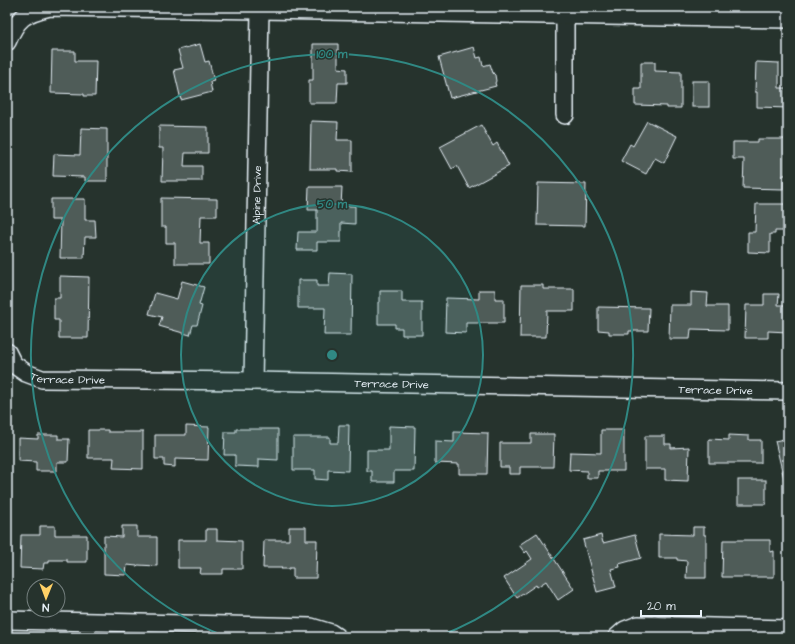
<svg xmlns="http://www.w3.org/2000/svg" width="795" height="644" viewBox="0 0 795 644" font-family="'Architects Daughter',sans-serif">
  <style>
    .building { fill: #505c59; stroke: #e8f1f8 }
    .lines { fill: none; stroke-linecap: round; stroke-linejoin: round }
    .street-casing { stroke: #e8f1f8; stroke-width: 20 }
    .street { stroke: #26332d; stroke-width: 17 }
    .ring { fill: none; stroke: #308883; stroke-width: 2 }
    .labels { text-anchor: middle; stroke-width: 3; stroke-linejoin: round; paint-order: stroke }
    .street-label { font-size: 11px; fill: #e8f1f8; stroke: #26332d }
    .centre { fill: #308883; stroke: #26332d; stroke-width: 2 }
    .ring-label { font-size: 12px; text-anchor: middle; font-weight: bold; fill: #308883; stroke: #26332d; stroke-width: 3; stroke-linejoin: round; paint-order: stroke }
  </style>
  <rect width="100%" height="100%" fill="#26332d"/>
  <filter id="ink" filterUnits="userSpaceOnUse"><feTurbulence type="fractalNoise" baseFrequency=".025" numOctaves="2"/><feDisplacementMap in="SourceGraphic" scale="8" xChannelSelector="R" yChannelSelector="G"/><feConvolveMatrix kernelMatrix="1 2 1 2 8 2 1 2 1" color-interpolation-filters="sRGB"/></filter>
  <g filter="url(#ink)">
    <g class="building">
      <path d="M200,44L205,62L209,61L214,81L210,82L212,92L181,100L174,70L183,68L178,50Z"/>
      <path d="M313,44H338V68L347,69V83H338L337,103H309V80H313Z"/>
      <path d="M474,47L477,58L481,57L483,66L490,64L493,73L495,75L496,81L495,83L496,86L450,98L439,57Z"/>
      <path d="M52,51H75V61H96L95,96H84V94L51,93Z"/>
      <path d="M641,62H655V71L681,72V108H667V106L635,105V89H641Z"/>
      <path d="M756,62L779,63V88H788V108L757,107V92H755Z"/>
      <rect x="692" y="81" width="17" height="26"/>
      <path d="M311,121L338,122L337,140H352V172L337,171V169H310Z"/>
      <path d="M647,121L677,136L664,163L655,158L646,174L621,161L630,144L633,146Z"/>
      <path d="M481,125L493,146L497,143L509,166L469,188L457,166L452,169L440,147Z"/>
      <path d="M159,126L208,127V153H185L184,166H202V181H162L163,148H159Z"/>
      <path d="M81,128L107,129V181H85V177L53,176L54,154L80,155Z"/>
      <path d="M758,139H787V175H783V189L743,188L744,159H733V142H758Z"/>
      <path d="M538,183L586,184L585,226L537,225Z"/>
      <path d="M309,187H342L341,206H355V224L341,223V242H317V250H297L298,232H317V210H308Z"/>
      <path d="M161,198L217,199V216H201L200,243H209V264H175V243H166V227H161Z"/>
      <path d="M51,199H85V220H95L96,237H85L84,258H60L61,220H51Z"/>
      <path d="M756,204H788V231H775V234H770V253L748,252V232H755Z"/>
      <path d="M330,273L352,274L351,335H324L325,308H298V280H317V286H329Z"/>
      <path d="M60,276L89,277L88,338H59V320H54V298H60Z"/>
      <path d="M182,281L204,287L199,305L202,306L197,325H193L190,335L159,326L162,317L149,314L155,293L177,299Z"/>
      <path d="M521,285H543V289H574V311H547L546,337H520Z"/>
      <path d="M479,290H495V299H504V323H466V333L445,332L446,298L479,299Z"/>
      <path d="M380,291H402V302H422V335H402V328H395V324H378V302H380Z"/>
      <path d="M691,292L708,293L707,306H728V330L691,329L690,339H669L670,305H691Z"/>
      <path d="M764,294H779L778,305H788V332L768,331V338H745L746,305H764Z"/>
      <path d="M598,307L649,308L648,331H629V334H609V331L598,330Z"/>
      <path d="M339,425H349L348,471L328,470V480L315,479V470H293V437H330V443H338Z"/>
      <path d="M186,426L209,427L208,460L175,459V467L164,466V459H155V435H186Z"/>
      <path d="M389,426L415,427L414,471H394V482H372V471H367V450H389Z"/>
      <path d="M236,429H278V460L259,459V467L235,466V455H224L225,432H236Z"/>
      <path d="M88,430H108V432H143V469L113,468L114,458H88Z"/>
      <path d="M601,430H624V471H598V478H587V471L569,470L570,452L601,453Z"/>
      <path d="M454,432L488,433L487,474H459V464L435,463V441L454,442Z"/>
      <path d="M531,434H554L553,467H520V474H509V467H500V443H531Z"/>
      <path d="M38,435H58V439H69L68,462H57V471H36V462L18,461V438L38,439Z"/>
      <path d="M729,435L749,436V440H761V463H709V439L729,440Z"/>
      <path d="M645,436H665V444H671V448L689,447L688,481L665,480V469H645Z"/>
      <path d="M788,438V482L785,483L775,441Z"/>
      <rect x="738" y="480" width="28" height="24"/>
      <path d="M40,526H55V535H87V562H67V560H49V563H44L43,569L20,568L21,535H40Z"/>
      <path d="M122,526H137V537H157V566L138,565L137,566L127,565L126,575L104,574V536L122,537Z"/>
      <path d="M289,527H306V540H317L316,578H293V568H289V569H281L282,568H263L264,540H289Z"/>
      <path d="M693,527H704V535H706V578H686L687,561L677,560V558H659V534L693,535Z"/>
      <path d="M206,529H217V540L242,541V569H223V574H200L201,568H178V540H206Z"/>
      <path d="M537,533L574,589L558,600L546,581L537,587L536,585L517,598L504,578L532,559L527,551L525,553L519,545Z"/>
      <path d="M601,535L603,543L635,535L641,558L619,564L620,567L611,569L616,587L597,592L583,540Z"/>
      <path d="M723,540H770V552L774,551V577H722Z"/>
    </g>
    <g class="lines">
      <defs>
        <g id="street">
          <path d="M565,15V115"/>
          <path d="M7,42C17,18 24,13 50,7L260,10L788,19"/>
          <path id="s1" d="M7,352L13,364L26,373L42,379L253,381L788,391"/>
          <path id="s2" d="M253,381L260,10"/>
          <path d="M7,620L311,627L331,633L337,637"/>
          <path d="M617,637L625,630L638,625L788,629"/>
        </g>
      </defs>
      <use href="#street" class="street-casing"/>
      <use href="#street" class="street"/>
    </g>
  </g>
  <circle cx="332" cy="355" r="151" fill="#308883" fill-opacity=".12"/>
  <g class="ring">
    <circle cx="332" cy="355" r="151"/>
    <path d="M227 637A301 301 0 1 1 437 637"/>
  </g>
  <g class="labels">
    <g class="street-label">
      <text dy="4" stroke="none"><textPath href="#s2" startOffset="186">Alpine Drive</textPath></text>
      <text dy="4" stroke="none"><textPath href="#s1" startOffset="72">Terrace Drive</textPath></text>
      <text dy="4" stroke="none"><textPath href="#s1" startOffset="396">Terrace Drive</textPath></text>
      <text dy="4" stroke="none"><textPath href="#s1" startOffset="720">Terrace Drive</textPath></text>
    </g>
  </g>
  <circle cx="332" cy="355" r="6" class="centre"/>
  <g class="ring-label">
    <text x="332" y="58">100 m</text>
    <text x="332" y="208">50 m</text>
  </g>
  <rect width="795" height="644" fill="none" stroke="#26332d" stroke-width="24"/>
  <rect x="12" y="12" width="771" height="620" fill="none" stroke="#e8f1f8" stroke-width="1.5" filter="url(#ink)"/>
  <g transform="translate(46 598) rotate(181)"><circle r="19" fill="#26332d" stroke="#747f7e"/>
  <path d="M0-3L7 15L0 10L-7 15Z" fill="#ffd166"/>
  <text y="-6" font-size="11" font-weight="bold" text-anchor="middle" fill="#e8f1f8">N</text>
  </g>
  <path d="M641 610v6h60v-6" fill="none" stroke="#e8f1f8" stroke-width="2"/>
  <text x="647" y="610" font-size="12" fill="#e8f1f8" stroke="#26332d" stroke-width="3" paint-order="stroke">20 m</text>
</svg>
